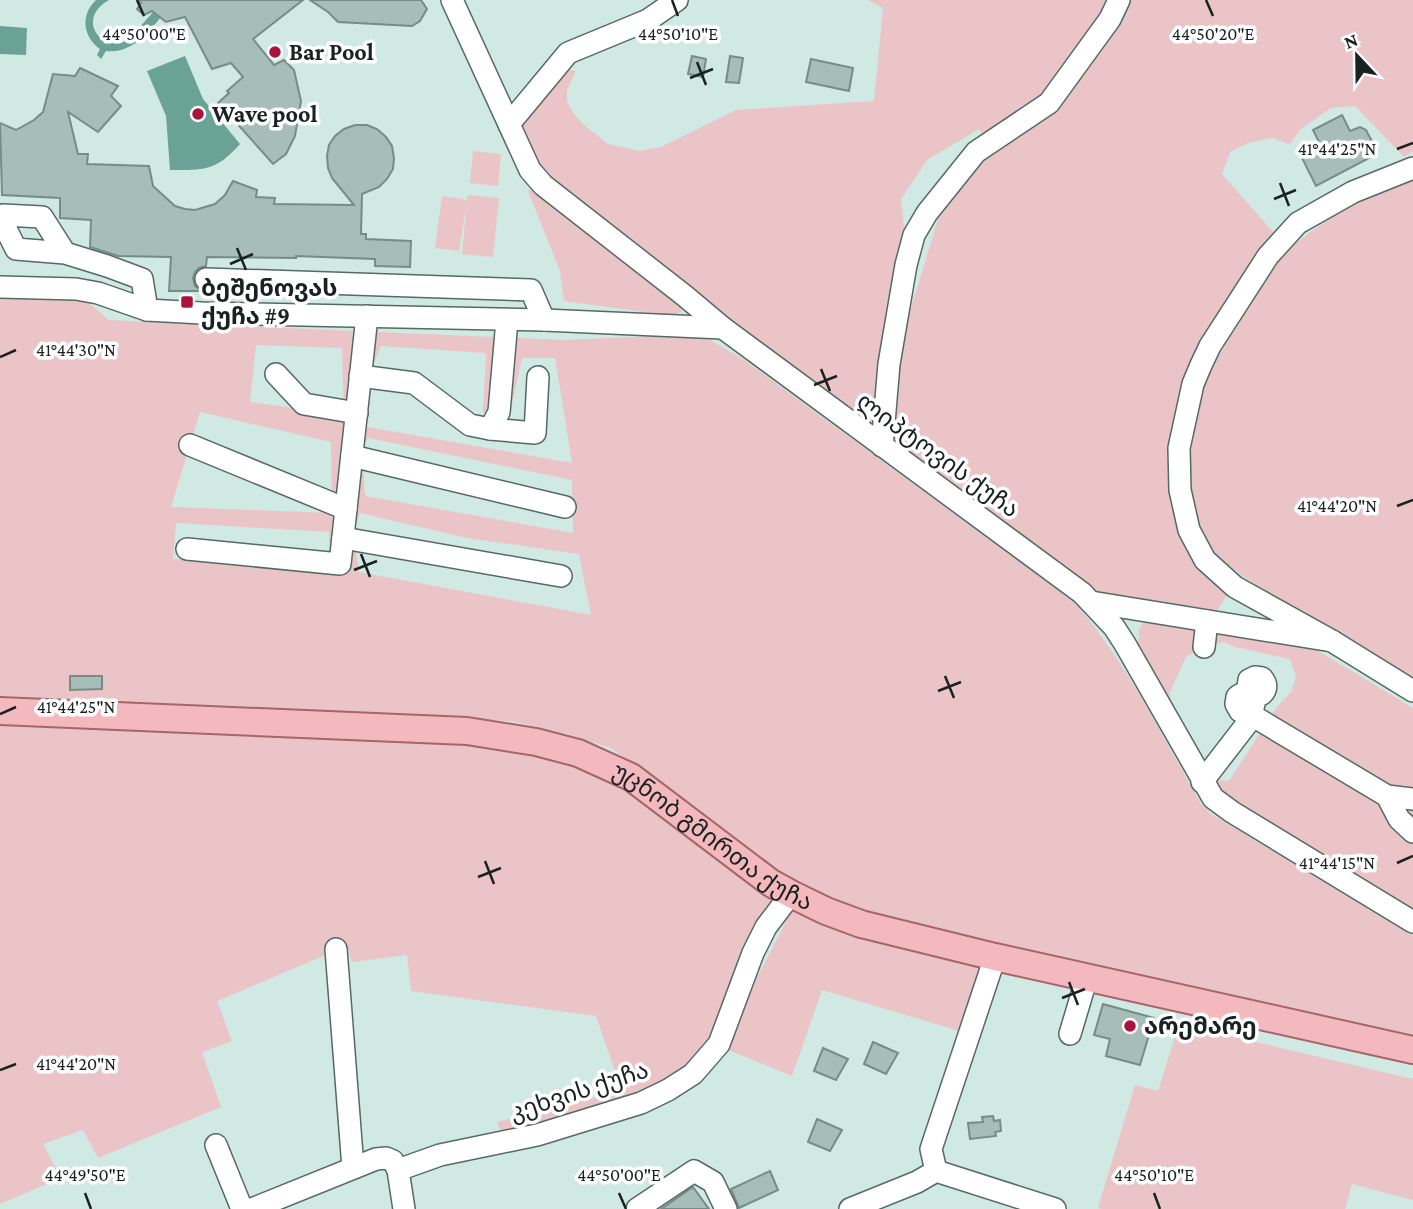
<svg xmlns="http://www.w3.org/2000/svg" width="1413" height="1209" viewBox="0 0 1413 1209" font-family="'Crimson Pro','Noto Sans Georgian',serif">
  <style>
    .green { fill: #eac4c6; fill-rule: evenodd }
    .water { fill: #6aa395 }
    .building { fill: #a6beb7; stroke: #768c86; stroke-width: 2 }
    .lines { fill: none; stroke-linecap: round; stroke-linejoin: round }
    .minor-casing { stroke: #546a64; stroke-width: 24 }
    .major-casing { stroke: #a3666b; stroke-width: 30 }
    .minor { stroke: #fff; stroke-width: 21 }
    .major { stroke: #f4b9be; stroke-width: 26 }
    .ticks { fill: none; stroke: #192220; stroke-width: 2.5 }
    .poi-dot { fill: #aa133b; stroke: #fff; stroke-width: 2.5 }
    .labels { text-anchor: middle; stroke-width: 7; stroke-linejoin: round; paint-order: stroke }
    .poi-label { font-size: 24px; font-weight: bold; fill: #192220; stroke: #fff; text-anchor: start }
    .street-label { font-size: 24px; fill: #192220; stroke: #fff }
    .ticks-label { font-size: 18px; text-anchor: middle; fill: #192220; stroke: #fff; stroke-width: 7; stroke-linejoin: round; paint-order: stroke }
  </style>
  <rect width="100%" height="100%" fill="#d1e9e3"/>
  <g class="green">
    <path d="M868,0H1413V151L1404,157L1355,106L1331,108L1301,129L1290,144L1272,138L1248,143L1230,152L1222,174L1274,233L1229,300L1192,365L1170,431L1169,487L1178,510L1229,592L1216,612L1093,592L892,446L898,351L941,209L993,150L979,129L927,160L901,199L905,238L877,425L870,427L545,180L519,124L563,69L576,71L567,90V102L574,114L586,127L608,144L640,151L661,147L736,110L874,101L883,8Z"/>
    <path d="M473,151L501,154L498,186L470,183Z"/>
    <path d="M1413,179V679L1247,579L1209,550L1196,526L1186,468L1193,418L1208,373L1284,251L1346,207Z"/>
    <path d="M533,188L679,299L682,311L673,316L564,301L560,271L528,191Z"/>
    <path d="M468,195L499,198L493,257L462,254L467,202L459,251L435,248L442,196L467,200Z"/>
    <path d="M0,297L85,300L109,320L563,340L674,335L708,339L743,359L1073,601C1126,661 1161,734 1201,804L1211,814L1413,935V1037L897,921L844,906L778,876L611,748L567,734L511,721L357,717L0,703ZM256,345L342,348L344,415L250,402ZM381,346L486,353L483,412L510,414L522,358H555L572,463L367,427L374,363ZM200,412L331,442L332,513L171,507ZM368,438L572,480L573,533L365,496L362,447ZM360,513L467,538L579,554L591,615L359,572L353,532ZM176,523L329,532L330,572L173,559Z"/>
    <path d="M1144,622L1304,646L1315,649L1413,708V913L1222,796L1135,644L1139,640V628ZM1224,642L1235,647L1290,659L1296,677L1291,692L1276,708L1229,781L1216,780L1177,714L1169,694L1186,657L1204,647Z"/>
    <path d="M0,723L428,736L555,757L622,784L780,900L721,1026L691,1068L643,1095L502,1134L497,1122L622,1091L596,1016L411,991L407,955L352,962L347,946L217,1001L232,1041L202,1052L221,1107L98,1158L83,1130L43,1144L61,1178L0,1204Z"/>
    <path d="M792,910L984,962L966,1033L822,990L792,1076L721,1047Z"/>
    <path d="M1179,1024L1413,1079V1200L1352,1184L1345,1209H1102L1098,1208L1135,1085L1158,1091Z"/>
  </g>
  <g class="water">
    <path d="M96,0H109C75,19 102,54 128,40L164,0H174C157,21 137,55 106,51L101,59L97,55L100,49C83,37 80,15 96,0Z"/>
    <path d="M0,26L27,28L26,55L0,54Z"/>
    <path d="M185,56L203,99L240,144C216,171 205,170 170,170L166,116L147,71Z"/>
  </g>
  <g class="building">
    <path d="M137,0H303L253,39L274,65L284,60L294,70L301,101L295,136L286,154L273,164L234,120L225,117L219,111L218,103L229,93L227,91L243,77L231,63L212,69L185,17L166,22L152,11L144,15L137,9L141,3Z"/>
    <path d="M310,0H421L427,9L420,21L412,26L338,22L328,12Z"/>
    <path d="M692,56L706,59L703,77L688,74Z"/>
    <path d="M730,56L743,58L739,83L726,82Z"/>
    <path d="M811,59L853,68L849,91L806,82Z"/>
    <path d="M80,68L118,86L111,96L121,106L98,132L68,112L78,154H88L87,164L149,166L153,186L175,206L185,209L195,210L215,204L225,195L233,181L257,190L256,197L275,198L274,204L354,205L332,178L328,168L327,156L329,145L335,136L344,129L355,125H367L377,129L386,137L392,146L394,158L393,169L387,179L379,187L362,194L361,234H366V239L411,241L410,267L375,266V259L296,256V258L207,257L206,266L199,268L195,272L193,278L195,286L201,291H169L171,257L118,256L90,247L91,220L60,218V198L2,195L0,123L16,130L34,120L43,112L53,74L75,76Z"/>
    <path d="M1342,115L1350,131L1360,127L1366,130L1375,147L1371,157L1316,186L1299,152L1319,142L1313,130Z"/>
    <path d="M70,676H102V689L70,690Z"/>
    <path d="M1103,1004L1154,1018L1140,1065L1106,1056L1110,1039L1094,1035Z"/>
    <path d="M873,1042L898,1053L886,1074L864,1064Z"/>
    <path d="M823,1048L848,1059L836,1080L814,1071Z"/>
    <path d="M993,1116L994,1121L1000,1120L1001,1131L995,1132L996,1136L970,1139L968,1123L983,1122L982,1117Z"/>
    <path d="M817,1119L842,1130L830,1151L808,1142Z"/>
    <path d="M770,1171L778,1190L739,1208L731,1189Z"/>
    <path d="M693,1187L709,1209H661Z"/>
  </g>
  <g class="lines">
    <defs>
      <g id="minor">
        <path d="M452,0L530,170L543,185L685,296L723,328L1082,593L1114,627L1125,644L1213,798L1232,812L1413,922"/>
        <path d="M509,124L568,53L648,20L677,0"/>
        <path d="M65,253L16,249L3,223V215L42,217L65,253L107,266L142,279L147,310"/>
        <path d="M206,279L531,290L544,320"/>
        <path d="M0,287L76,289L98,293L147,310L202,313L544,320L723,328"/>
        <path d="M276,374L304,404L357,413"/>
        <path d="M360,376L414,383L470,425L490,429L535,433L538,377"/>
        <path d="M490,429L499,412L507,320"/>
        <path d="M190,445L346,509"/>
        <path d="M882,446L889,364L906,265L914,235L927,213L976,152L1049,103L1110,19L1119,0"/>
        <path d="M352,456L565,507"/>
        <path d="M343,538L561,576"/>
        <path d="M187,549L340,564L367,316"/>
        <path d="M1091,602L1332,641L1413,691"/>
        <path d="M1332,641L1235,587L1205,560L1189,530L1180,490L1179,448L1193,384L1201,365L1210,346L1268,256L1298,223L1353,192L1413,168"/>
        <path d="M1204,647L1207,621"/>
        <path d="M1251,694L1248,687L1249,680L1255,677L1262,678C1267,684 1267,689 1262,694C1253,697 1245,689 1237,697L1236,704L1240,711L1247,712L1253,708L1255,700L1251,694"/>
        <path d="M1251,710L1253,716L1387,796L1413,799"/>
        <path d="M1202,782L1253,716"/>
        <path d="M1387,796L1399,819L1413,832"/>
        <path d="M336,949L353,1168"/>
        <path d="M1070,1034L1087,977"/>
        <path d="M216,1145L242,1209"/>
        <path d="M398,1170L440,1155L537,1135L641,1103L668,1090L693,1074L719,1044L753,953L766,927L791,894"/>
        <path d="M936,1171L931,1149L995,957"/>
        <path d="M252,1209L376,1159L386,1158L393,1161L398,1170L404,1209"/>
        <path d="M637,1209L694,1171L713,1182L726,1209"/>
        <path d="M850,1209L917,1182L936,1171L1055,1209"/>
      </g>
      <g id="major">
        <path id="s1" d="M0,711L467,731L536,742L578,753L631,777L771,883L791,894L826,911L861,924L995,957L1413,1050"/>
      </g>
    </defs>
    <use href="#minor" class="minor-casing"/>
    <use href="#major" class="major-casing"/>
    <use href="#minor" class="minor"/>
    <use href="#major" class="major"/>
  </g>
  <path class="ticks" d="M137,0L144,16M672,0L678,16M1206,0L1213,16M697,62L706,85M690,78L713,69M1397,149L1413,143M1280,183L1289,206M1274,199L1296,190M237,248L246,270M230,264L253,254M0,357L16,350M821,369L830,391M814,385L837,376M1397,506L1413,500M361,554L370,577M354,570L377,561M945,676L954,698M938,691L961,682M0,714L16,707M485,861L494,884M1397,863L1413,856M478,877L501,868M1069,982L1078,1005M1062,998L1085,989M0,1070L16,1064M85,1193L91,1209M619,1193L626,1209M1154,1193L1160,1209"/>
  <g class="poi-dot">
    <circle cx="275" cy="52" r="7"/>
    <circle cx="198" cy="114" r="7"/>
    <rect x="180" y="295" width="14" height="14" rx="3.5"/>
    <circle cx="1130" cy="1026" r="7"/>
  </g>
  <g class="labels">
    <g class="poi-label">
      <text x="289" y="60">Bar Pool</text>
      <text x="212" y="122">Wave pool</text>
      <text x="201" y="296">ბეშენოვას<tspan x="201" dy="28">ქუჩა #9</tspan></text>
      <text x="1144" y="1034">არემარე</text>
    </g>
    <g class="street-label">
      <text transform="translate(938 455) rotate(36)" y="8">ლიპტოვის ქუჩა</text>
      <text dy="8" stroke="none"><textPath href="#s1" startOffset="740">უცნობ გმირთა ქუჩა</textPath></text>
      <text transform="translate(579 1091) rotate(-18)" y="8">კეხვის ქუჩა</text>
    </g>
  </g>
  <g class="ticks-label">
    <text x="1213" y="40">44°50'20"E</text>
    <text x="144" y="40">44°50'00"E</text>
    <text x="678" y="40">44°50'10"E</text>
    <text x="1337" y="155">41°44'25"N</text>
    <text x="76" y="356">41°44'30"N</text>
    <text x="1337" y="512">41°44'20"N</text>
    <text x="76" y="713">41°44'25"N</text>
    <text x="1337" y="869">41°44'15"N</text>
    <text x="76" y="1070">41°44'20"N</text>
    <text x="85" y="1181">44°49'50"E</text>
    <text x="619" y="1181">44°50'00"E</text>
    <text x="1154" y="1181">44°50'10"E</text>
  </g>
  <g transform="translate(1357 56) rotate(338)" stroke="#ffffff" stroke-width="5" paint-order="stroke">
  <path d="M0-5L12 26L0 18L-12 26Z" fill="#192220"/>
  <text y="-10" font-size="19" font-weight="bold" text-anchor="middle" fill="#192220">N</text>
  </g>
</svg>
